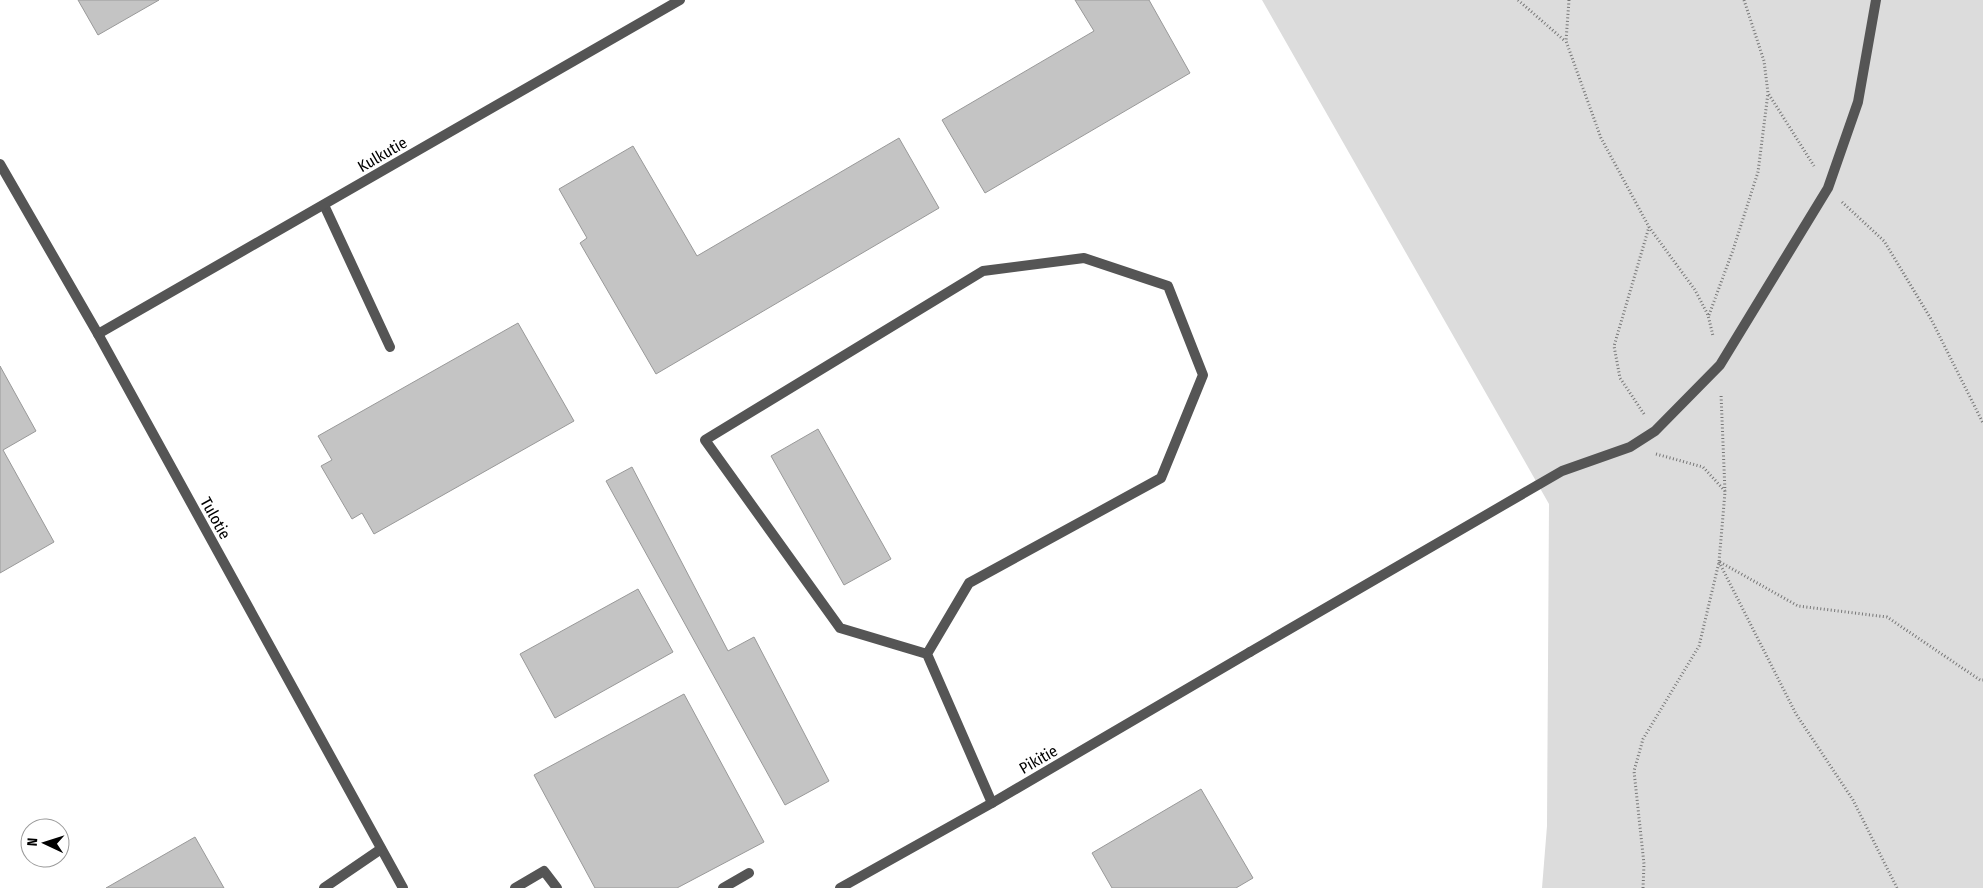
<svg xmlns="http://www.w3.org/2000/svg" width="1983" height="888" viewBox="0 0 1983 888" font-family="'Fira Sans Condensed',sans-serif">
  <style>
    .green { fill: #dcdcdc }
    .building { fill: #c4c4c4; stroke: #999 }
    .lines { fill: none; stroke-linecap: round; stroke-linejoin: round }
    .path { stroke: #777; stroke-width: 3; stroke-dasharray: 1 2.5; stroke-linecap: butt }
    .lane { stroke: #555; stroke-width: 10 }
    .street { stroke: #555; stroke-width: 10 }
    .labels { text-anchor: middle; stroke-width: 4.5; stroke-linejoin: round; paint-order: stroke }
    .street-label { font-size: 16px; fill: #000; stroke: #fff }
  </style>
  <rect width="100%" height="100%" fill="#fff"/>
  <path class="green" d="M1262,0H1983V888H1542L1547,826L1549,504Z"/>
  <g class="building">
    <path d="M78,0H159L98,35Z"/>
    <path d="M1075,0H1149L1190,73L985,193L942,120L1094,31Z"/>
    <path d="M899,138L939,208L656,374L580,243L587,238L559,189L633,146L697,256Z"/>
    <path d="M518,323L574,421L374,534L362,513L352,519L321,466L332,460L318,436Z"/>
    <path d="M0,366L36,431L3,450L54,542L0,573Z"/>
    <path d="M818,429L891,559L844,585L771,456Z"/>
    <path d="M632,467L728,651L754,637L829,781L785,805L606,481Z"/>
    <path d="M638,589L673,652L555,718L520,654Z"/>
    <path d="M684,694L764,842L677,888H595L534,775Z"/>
    <path d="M1201,789L1253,878L1236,888H1112L1092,853Z"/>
    <path d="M195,837L224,888H106Z"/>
  </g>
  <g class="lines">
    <g class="path">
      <path d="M1518,0L1565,41"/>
      <path d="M1569,0L1566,41L1601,138L1649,227L1695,290L1708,315L1713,336"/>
      <path d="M1744,0L1764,61L1768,93L1814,166"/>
      <path d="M1842,202L1884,241L1931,319L1983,423"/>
      <path d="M1709,315L1733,250L1758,172L1768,93"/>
      <path d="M1644,414L1620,378L1614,346L1649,227"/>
      <path d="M1656,454L1703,467L1725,491"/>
      <path d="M1719,562L1796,714L1853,800L1897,888"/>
      <path d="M1720,562L1798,606L1887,617L1980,680H1983"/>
      <path d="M1643,888L1644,864L1634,771L1643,739L1699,646L1719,562L1725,492L1721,394"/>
    </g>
    <g class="lane">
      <path d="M324,205L390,347"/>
      <path d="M1250,652L1562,471L1630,447L1655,431L1720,365L1828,188L1858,102L1876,0"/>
      <path d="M927,654L840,628L705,440L983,271L1084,258L1168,286L1203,375L1161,478L969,583L927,654L992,803"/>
      <path d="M324,888L381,849"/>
      <path d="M515,888L544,871L557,888"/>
      <path d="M723,888L749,873"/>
    </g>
    <g class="street">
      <path d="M0,164L98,334L403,888"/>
      <path d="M98,334L680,0"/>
      <path d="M840,888L992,803L1250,652"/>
    </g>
  </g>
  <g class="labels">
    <g class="street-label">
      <text transform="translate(382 154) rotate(-30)" y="6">Kulkutie</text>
      <text transform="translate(216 518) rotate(61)" y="6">Tulotie</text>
      <text transform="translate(1038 759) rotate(-30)" y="6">Pikitie</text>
    </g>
  </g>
  <g transform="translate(45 843) rotate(274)"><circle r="24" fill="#ffffff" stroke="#999999"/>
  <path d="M0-4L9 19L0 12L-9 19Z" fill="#000000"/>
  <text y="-8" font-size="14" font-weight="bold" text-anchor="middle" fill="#000000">N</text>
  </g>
</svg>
